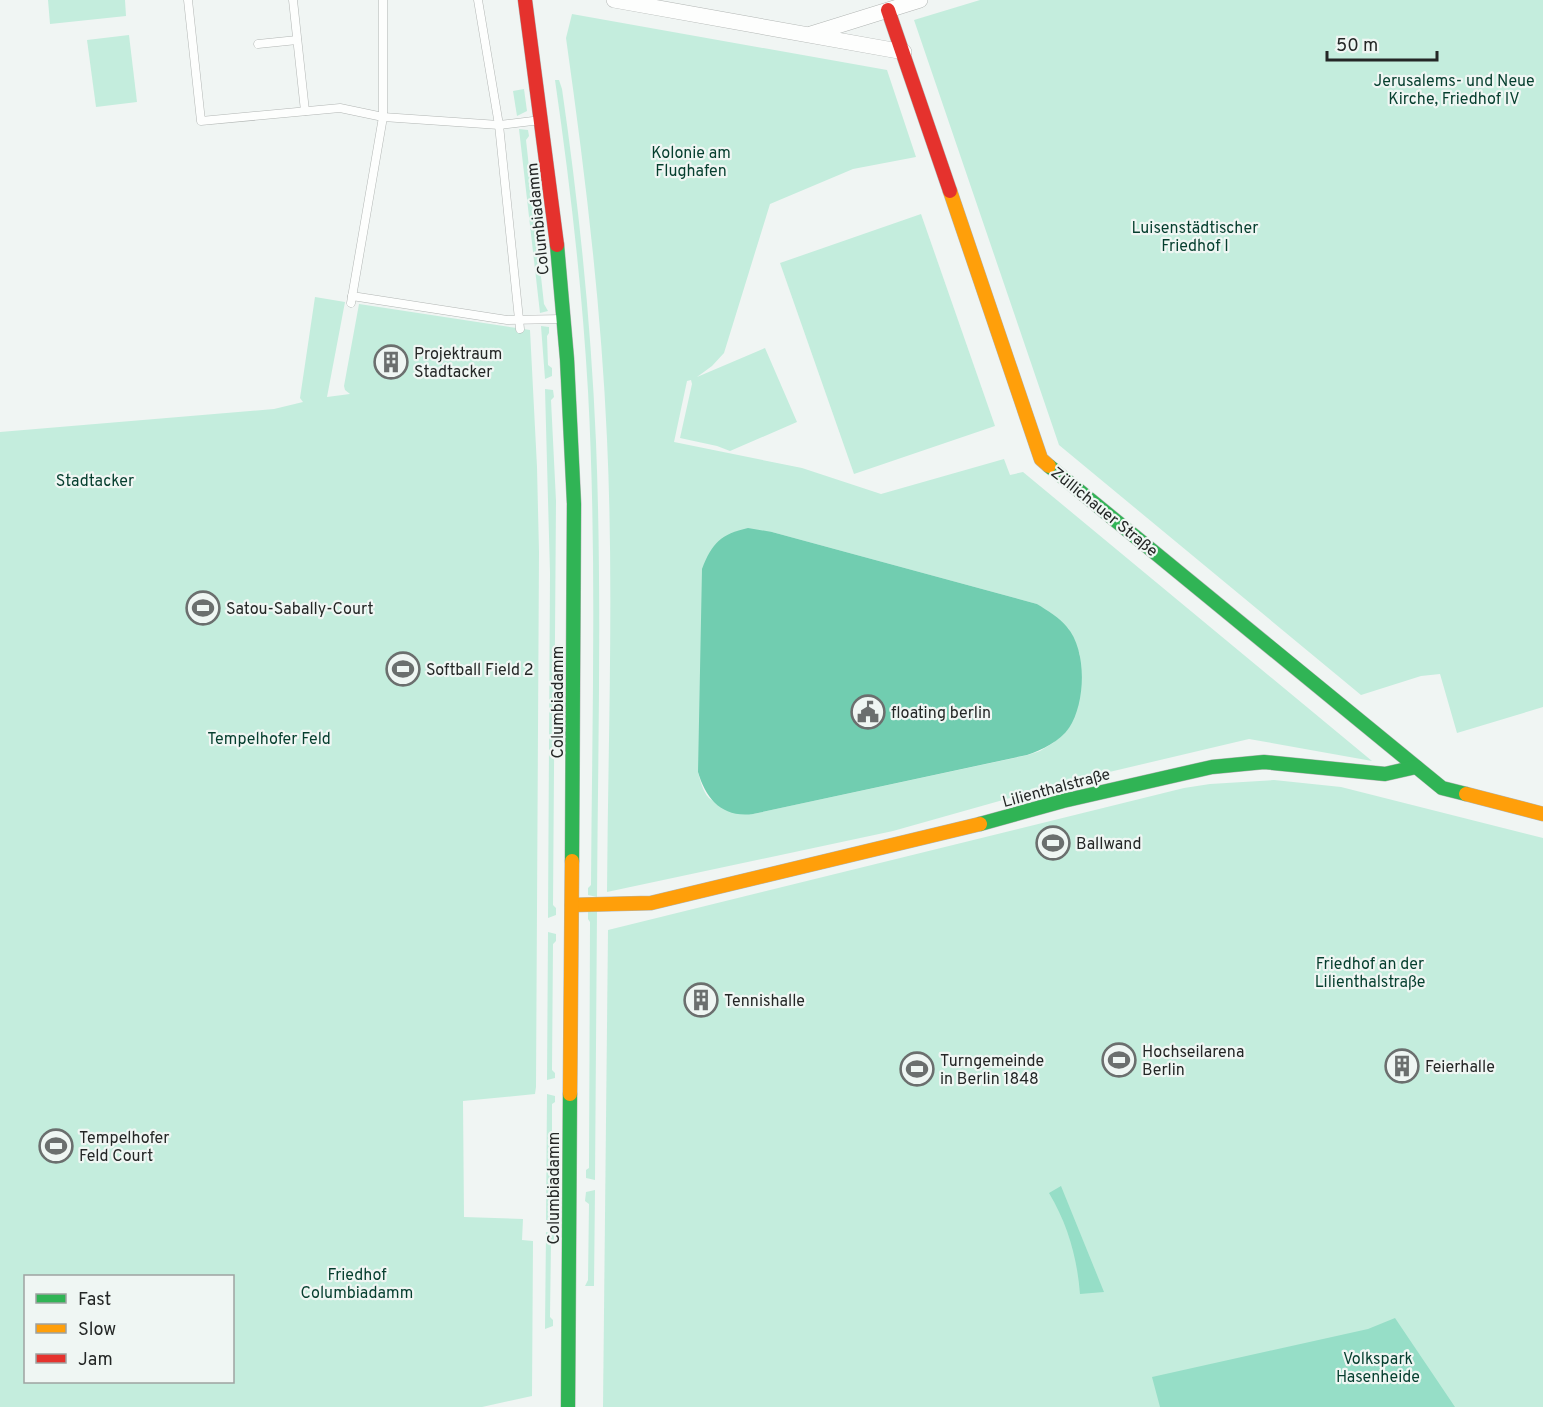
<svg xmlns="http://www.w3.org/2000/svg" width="1543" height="1407" viewBox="0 0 1543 1407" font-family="Overpass,sans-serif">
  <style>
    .green { fill: #c4eddd; fill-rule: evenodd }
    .forest { fill: #96dec7 }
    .water { fill: #71cdb0 }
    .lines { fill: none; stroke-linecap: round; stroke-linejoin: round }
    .lane-casing { stroke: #b2b6b4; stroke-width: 9 }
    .street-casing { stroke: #b2b6b4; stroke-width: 16 }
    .fast-casing { stroke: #b2b6b4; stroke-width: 15 }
    .slow-casing { stroke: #b2b6b4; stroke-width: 15 }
    .jam-casing { stroke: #b2b6b4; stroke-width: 15 }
    .lane { stroke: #fdfefd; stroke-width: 8 }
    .street { stroke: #fdfefd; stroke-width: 15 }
    .fast { stroke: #30b455; stroke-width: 14 }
    .slow { stroke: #ff9f0a; stroke-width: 14 }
    .jam { stroke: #e5322d; stroke-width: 14 }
    .labels { text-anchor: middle; stroke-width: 4.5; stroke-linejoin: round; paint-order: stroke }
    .park-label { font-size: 16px; fill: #053e2e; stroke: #eff6f3 }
    .street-label { font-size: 16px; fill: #242726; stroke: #eff6f3 }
    .poi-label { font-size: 16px; fill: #242726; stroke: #eff6f3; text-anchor: start }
  </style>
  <rect width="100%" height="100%" fill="#f0f5f3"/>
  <g class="green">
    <path d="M48,0H125L126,16L50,24Z"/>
    <path d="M980,0H1543V707L1457,733L1440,674L1421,676L1361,695L1059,445L914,20Z"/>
    <path d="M572,14L887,70L916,157L853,169L770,204L724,353L712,366L697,377L765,348L797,422L730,451L717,446L680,438L692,384L691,380L687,381L674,442L802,468L881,494L1004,459L1010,475L1023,472L1372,761L1249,739L1067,782L893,831L607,892C608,741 614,590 607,439C601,304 585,172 566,38ZM772,532L1037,604L1068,628L1080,655L1069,728L1053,743L1040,751L1028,755L753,814C745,815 716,804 709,798C703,792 700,780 698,772Z"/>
    <path d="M129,35L137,102L96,107L87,40Z"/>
    <path d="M555,80H559L562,89C579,206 591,323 596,442C602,593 598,745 597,897L588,895V888L591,885C592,721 597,556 588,391C582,287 570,184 555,80Z"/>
    <path d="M524,89L527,111L517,116L513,91Z"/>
    <path d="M519,129L528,130L529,136L526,140L544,304L548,311L540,313Z"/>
    <path d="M921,214L995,426L854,474L780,263Z"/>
    <path d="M315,297L345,302L327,397L350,394L345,390L344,386L359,304L530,330L537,467L539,552L536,1087L535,1094L463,1101L464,1217L523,1219L522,1240L533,1241L532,1396L482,1407H0V432L274,409L303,402L300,398ZM26,1276H232V1382H26Z"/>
    <path d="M541,326L549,327V333L547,336L548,365L552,368V376L545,379Z"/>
    <path d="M545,389L553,390L554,397L551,400L556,501L553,905L556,908V915L548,918L550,573Z"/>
    <path d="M1274,780L1341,787L1543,838V1407H603L608,930L1184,788L1210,784Z"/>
    <path d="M597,911L595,1180L586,1178V1170L589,1168L590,922L588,919V912Z"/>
    <path d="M548,932L556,934V941L553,944L552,1070L555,1073V1078L547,1080Z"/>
    <path d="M547,1094L555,1096V1102L552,1104V1170L557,1175V1190L551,1196V1212L554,1214V1220L546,1222Z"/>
    <path d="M595,1190L594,1286H585L588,1280L589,1204L585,1201L586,1192Z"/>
    <path d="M546,1232L554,1234V1241L551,1244L550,1317L553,1320V1326L545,1329Z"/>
  </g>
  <g class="forest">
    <path d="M1061,1186L1104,1292L1080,1294C1077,1257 1068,1225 1049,1193Z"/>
    <path d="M1395,1318L1455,1407H1160L1152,1377L1368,1329Z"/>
  </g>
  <path class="water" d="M748,528L772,532L1037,604C1048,611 1059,617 1067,627C1087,650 1086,702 1069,728C1060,741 1042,750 1027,755L753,814C722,818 706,799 698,772L702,569C712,543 721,534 748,528Z"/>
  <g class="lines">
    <defs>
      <g id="lane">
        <path d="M188,0L201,121L340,108L383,117L499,125L541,120"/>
        <path d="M293,0L305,111"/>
        <path d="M478,0L499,125L520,329"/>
        <path d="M258,44L297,40"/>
        <path d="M352,296L507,320L562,319"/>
        <path d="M351,303L383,117V0"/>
      </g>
      <g id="street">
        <path d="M614,0L904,52"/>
        <path d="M811,34L920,0"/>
      </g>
      <g id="fast">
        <path d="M557,245L567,359L574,504L572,861"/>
        <path d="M1049,466L1442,788L1466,794"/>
        <path d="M980,824L1063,801L1212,767L1264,762L1385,774L1416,767"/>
        <path d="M568,1407L570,1094"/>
      </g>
      <g id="slow">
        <path d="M950,191L1041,459L1049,466"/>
        <path d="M1466,794L1543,814"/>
        <path d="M572,905L651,903L980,824"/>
        <path d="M570,1094L572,861"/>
      </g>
      <g id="jam">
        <path d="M525,0L557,245"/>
        <path d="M888,10L950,191"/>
      </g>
    </defs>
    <use href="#lane" class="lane-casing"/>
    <use href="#street" class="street-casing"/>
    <use href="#fast" class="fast-casing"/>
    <use href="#slow" class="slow-casing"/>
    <use href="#jam" class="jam-casing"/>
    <use href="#lane" class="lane"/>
    <use href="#street" class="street"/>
    <use href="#fast" class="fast"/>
    <use href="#slow" class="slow"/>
    <use href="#jam" class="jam"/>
  </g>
  <defs>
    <symbol id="building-ring" viewBox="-11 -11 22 22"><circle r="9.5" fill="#eff6f3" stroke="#6b6f6e" stroke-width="1.5"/><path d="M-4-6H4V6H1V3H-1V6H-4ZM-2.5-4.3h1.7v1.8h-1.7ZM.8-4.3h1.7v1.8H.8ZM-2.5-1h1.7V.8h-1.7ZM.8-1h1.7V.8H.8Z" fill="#6b6f6e"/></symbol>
    <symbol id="stadium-ring" viewBox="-11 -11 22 22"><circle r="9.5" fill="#eff6f3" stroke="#6b6f6e" stroke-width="1.5"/><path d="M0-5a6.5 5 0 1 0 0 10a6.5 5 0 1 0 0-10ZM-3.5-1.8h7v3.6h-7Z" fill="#6b6f6e"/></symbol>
    <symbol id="civic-ring" viewBox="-11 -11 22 22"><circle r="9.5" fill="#eff6f3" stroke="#6b6f6e" stroke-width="1.5"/><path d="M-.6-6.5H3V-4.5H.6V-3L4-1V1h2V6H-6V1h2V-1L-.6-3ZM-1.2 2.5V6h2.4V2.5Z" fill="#6b6f6e"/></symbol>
  </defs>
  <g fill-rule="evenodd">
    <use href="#building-ring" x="372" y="343" width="38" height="38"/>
    <use href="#stadium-ring" x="184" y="589" width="38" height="38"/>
    <use href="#stadium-ring" x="384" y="650" width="38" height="38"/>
    <use href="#civic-ring" x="849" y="693" width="38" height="38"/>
    <use href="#stadium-ring" x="1034" y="824" width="38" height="38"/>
    <use href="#building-ring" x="682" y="981" width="38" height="38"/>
    <use href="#stadium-ring" x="1100" y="1041" width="38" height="38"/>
    <use href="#building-ring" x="1383" y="1047" width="38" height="38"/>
    <use href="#stadium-ring" x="898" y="1050" width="38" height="38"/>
    <use href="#stadium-ring" x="37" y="1127" width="38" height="38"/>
  </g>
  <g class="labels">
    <g class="park-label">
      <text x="1454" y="86">Jerusalems- und Neue<tspan x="1454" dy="18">Kirche, Friedhof IV</tspan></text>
      <text x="691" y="158">Kolonie am<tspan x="691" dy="18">Flughafen</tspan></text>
      <text x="1195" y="233">Luisenstädtischer<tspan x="1195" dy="18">Friedhof I</tspan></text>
      <text x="95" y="486">Stadtacker</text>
      <text x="269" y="744">Tempelhofer Feld</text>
      <text x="1370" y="969">Friedhof an der<tspan x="1370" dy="18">Lilienthalstraße</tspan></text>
      <text x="357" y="1280">Friedhof<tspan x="357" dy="18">Columbiadamm</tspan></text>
      <text x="1378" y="1364">Volkspark<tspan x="1378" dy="18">Hasenheide</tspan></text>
    </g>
    <g class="street-label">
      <text transform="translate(537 219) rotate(-96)" y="6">Columbiadamm</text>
      <text transform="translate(1105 511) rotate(39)" y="6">Züllichauer Straße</text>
      <text transform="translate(557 702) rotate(-90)" y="6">Columbiadamm</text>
      <text transform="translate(1056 787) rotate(-15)" y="6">Lilienthalstraße</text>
      <text transform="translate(553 1188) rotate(-90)" y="6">Columbiadamm</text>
    </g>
    <g class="poi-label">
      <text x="414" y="359">Projektraum<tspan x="414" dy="18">Stadtacker</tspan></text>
      <text x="226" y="614">Satou-Sabally-Court</text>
      <text x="426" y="675">Softball Field 2</text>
      <text x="891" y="718">floating berlin</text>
      <text x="1076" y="849">Ballwand</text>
      <text x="724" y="1006">Tennishalle</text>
      <text x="1142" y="1057">Hochseilarena<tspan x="1142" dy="18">Berlin</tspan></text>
      <text x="940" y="1066">Turngemeinde<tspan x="940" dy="18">in Berlin 1848</tspan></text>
      <text x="1425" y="1072">Feierhalle</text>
      <text x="79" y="1143">Tempelhofer<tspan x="79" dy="18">Feld Court</tspan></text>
    </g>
  </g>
  <rect x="24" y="1275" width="210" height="108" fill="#eff6f3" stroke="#9ea3a1" stroke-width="1.5"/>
  <rect x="36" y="1294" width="30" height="9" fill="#30b455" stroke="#9ea3a1" stroke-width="1.5"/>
  <text x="78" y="1305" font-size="18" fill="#242726">Fast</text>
  <rect x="36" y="1324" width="30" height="9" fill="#ff9f0a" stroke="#9ea3a1" stroke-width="1.5"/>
  <text x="78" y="1335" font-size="18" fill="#242726">Slow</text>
  <rect x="36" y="1354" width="30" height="9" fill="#e5322d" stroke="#9ea3a1" stroke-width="1.5"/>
  <text x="78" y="1365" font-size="18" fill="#242726">Jam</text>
  <path d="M1327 51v9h110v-9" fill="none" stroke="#242726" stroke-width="3"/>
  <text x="1336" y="51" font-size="18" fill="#242726" stroke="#eff6f3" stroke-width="4.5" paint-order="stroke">50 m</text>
</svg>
